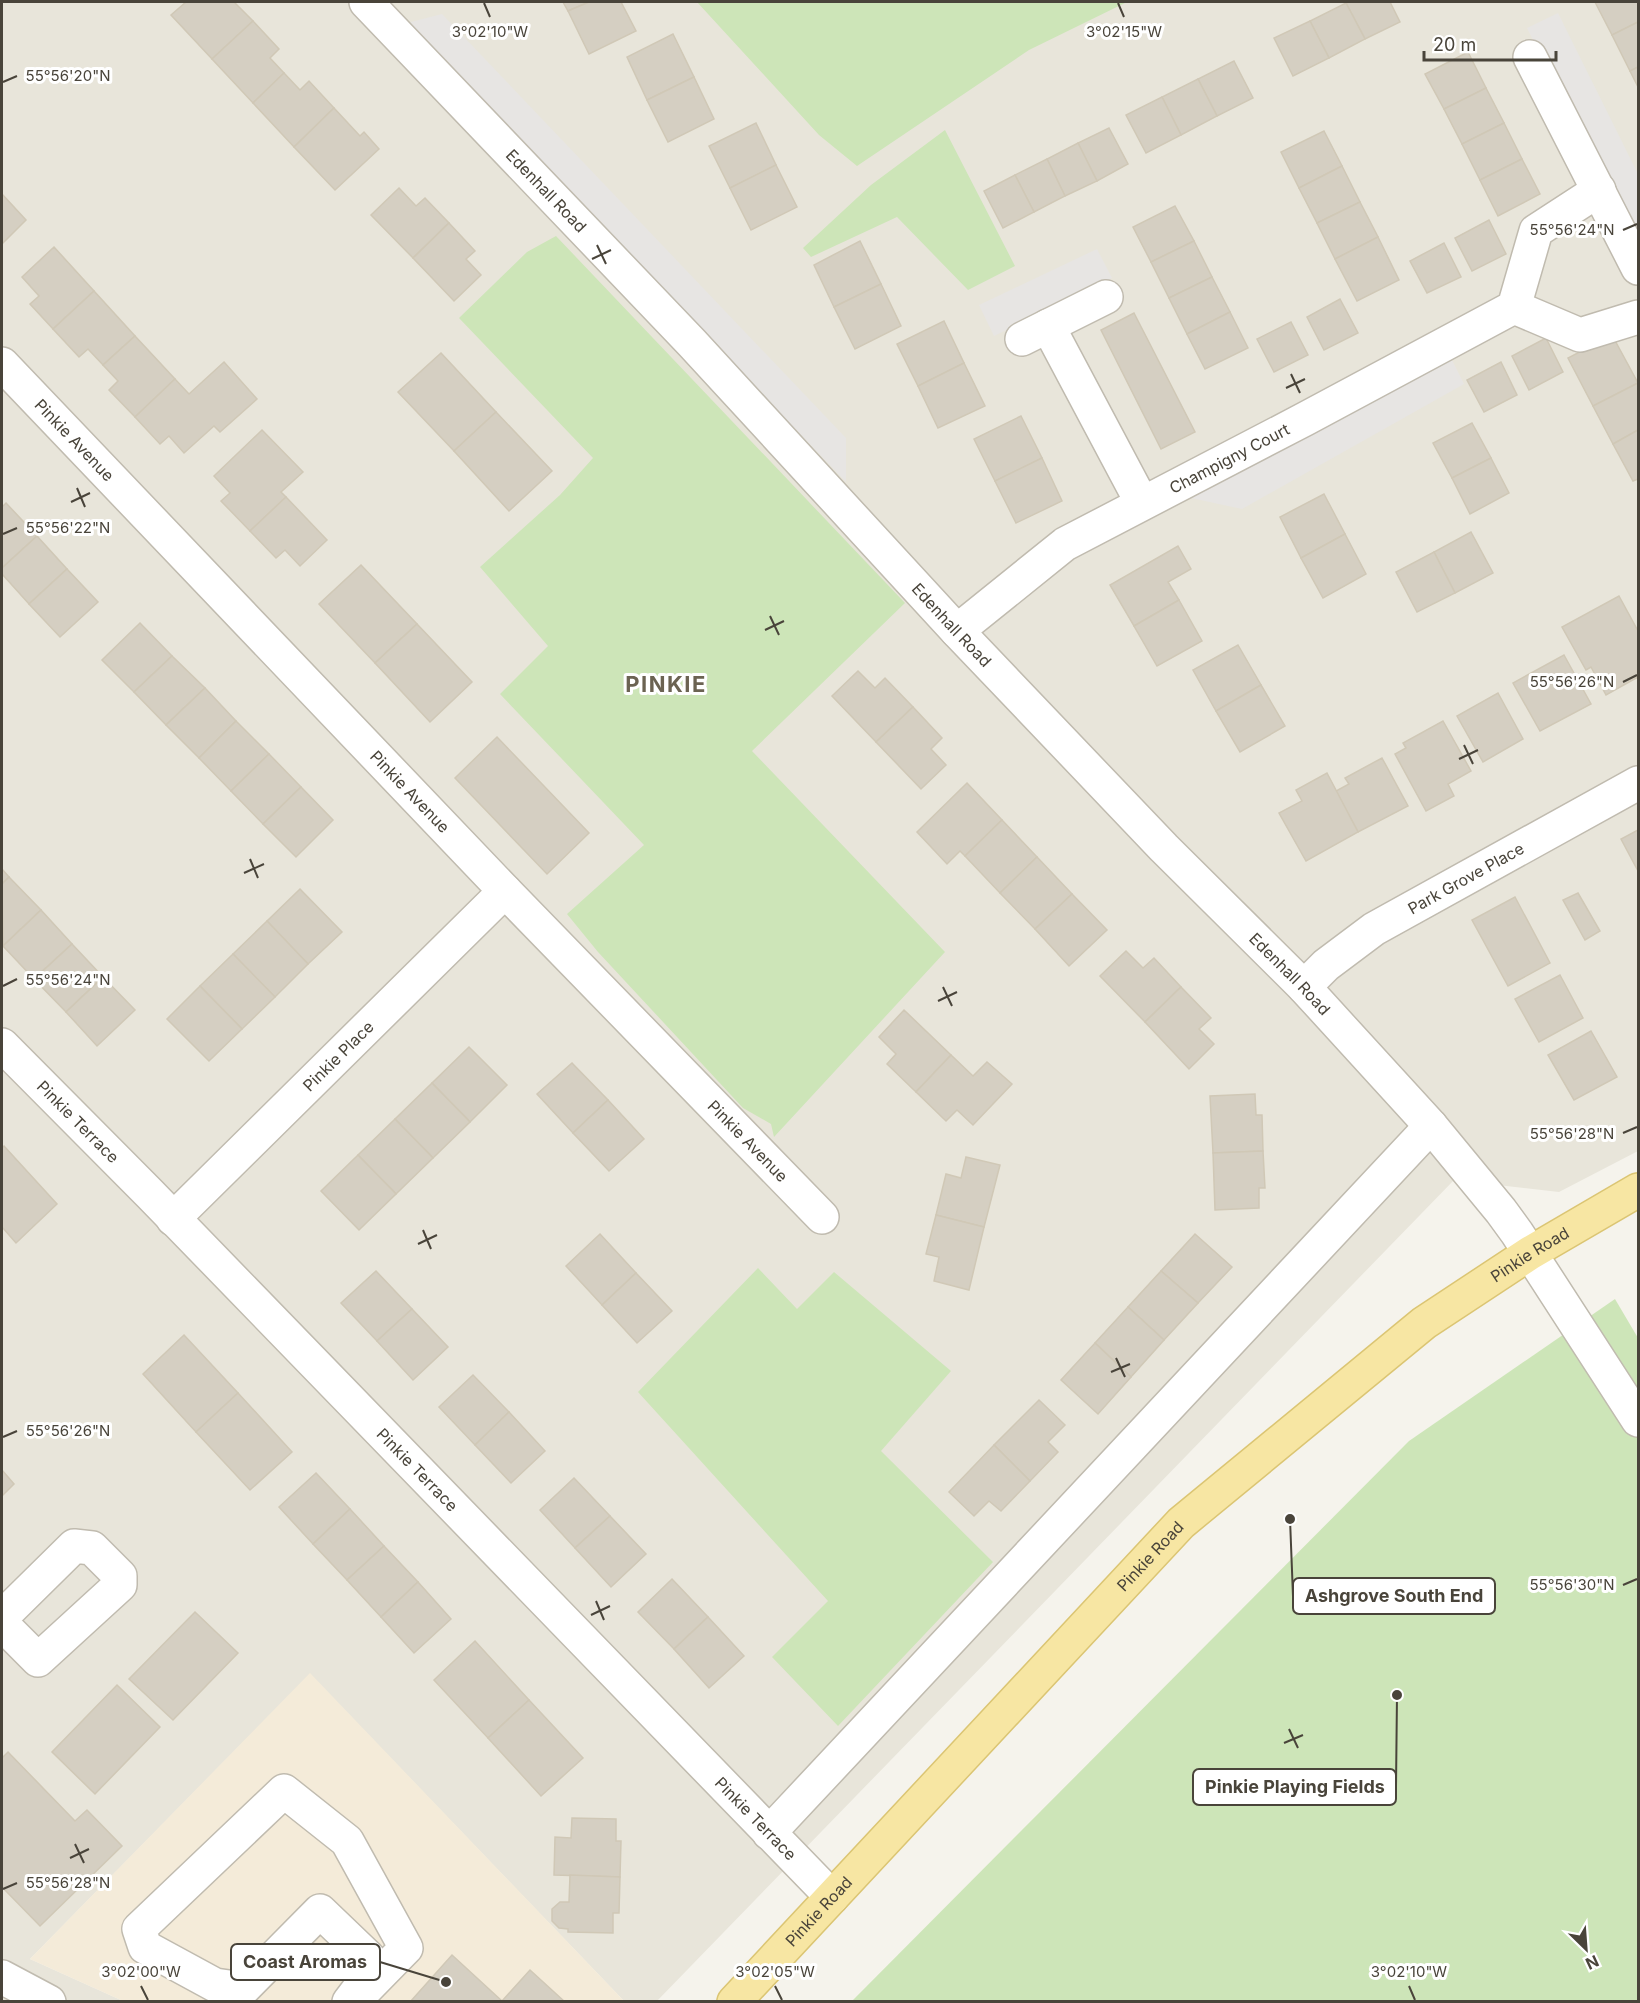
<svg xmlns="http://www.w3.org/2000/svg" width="1640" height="2003" viewBox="0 0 1640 2003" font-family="Inter,sans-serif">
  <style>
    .residential { fill: #e8e5da }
    .commercial { fill: #f4ebd9 }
    .green { fill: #cde5b8 }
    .parking { fill: #e7e5e3 }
    .building { fill: #d5cfc2; stroke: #d0c8b6; stroke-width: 1.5 }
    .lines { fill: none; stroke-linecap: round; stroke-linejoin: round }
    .minor-casing { stroke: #c0bbaf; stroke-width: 36 }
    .major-casing { stroke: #dbc573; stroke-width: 36 }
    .minor { stroke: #fff; stroke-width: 33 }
    .major { stroke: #f7e6a3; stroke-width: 33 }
    .ticks { fill: none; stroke: #49443a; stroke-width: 2 }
    .labels { text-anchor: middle; stroke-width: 6; stroke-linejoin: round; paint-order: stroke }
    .street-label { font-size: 16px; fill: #49443a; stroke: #fff }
    .district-label { font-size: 22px; font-weight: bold; letter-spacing: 1.5px; fill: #6b6352; stroke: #fff }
    .ticks-label { font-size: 15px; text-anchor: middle; fill: #49443a; stroke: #fff; stroke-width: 6; stroke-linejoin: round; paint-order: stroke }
    .leader { fill: none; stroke: #49443a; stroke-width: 2 }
    .callout-dot { fill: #49443a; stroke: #fff; stroke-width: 2 }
    .callout { fill: #fff; stroke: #49443a; stroke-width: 2 }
    .callout-label { font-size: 18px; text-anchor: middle; font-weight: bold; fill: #49443a }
  </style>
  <rect width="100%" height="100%" fill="#f5f3ec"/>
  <path class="residential" d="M2,2H1638V1151L1559,1192L1454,1180L657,2001H624L310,1674L30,1959L123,2001L2,2002Z"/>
  <path class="commercial" d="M310,1673L624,2001H123L30,1959Z"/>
  <g class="green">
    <path d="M697,2H1127L1029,50L857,166L819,135Z"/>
    <path d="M945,130L1015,266L968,290L897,217L811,257L803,248L871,185Z"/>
    <path d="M556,236L905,603L752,751L945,952L774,1137L771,1124L743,1108L598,952L567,914L644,845L500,694L548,646L480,567L560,495L593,458L459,318L527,252Z"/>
    <path d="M758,1268L797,1309L834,1272L951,1371L881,1451L993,1562L838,1726L772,1657L828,1601L638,1392Z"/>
    <path d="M1615,1299L1638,1338V2001L851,2002L1409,1441Z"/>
  </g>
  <g class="parking">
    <path d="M1558,13L1638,174V251L1527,28Z"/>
    <path d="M442,14L846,438V482L407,23Z"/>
    <path d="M1097,249L1112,278L994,336L979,305Z"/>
    <path d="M1450,356L1464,384L1242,509L1191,498Z"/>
  </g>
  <g class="building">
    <path d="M186,2H234L253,21L212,59L171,15Z"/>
    <path d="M563,2H589L568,11Z"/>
    <path d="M589,2H621L636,31L589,54L568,11Z"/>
    <path d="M1348,2H1390L1400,22L1365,39L1346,3Z"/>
    <path d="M1595,2H1638V22L1612,35Z"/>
    <path d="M1346,3L1365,39L1329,58L1310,21Z"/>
    <path d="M253,21L279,49L270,58L284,73L253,103L212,59Z"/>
    <path d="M1310,21L1329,58L1293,76L1274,38Z"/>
    <path d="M1638,22V67L1630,71L1612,35Z"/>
    <path d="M673,34L694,77L647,100L627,57Z"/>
    <path d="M1468,52L1486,88L1444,109L1425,74Z"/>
    <path d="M1234,61L1253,98L1217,116L1198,79Z"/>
    <path d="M1638,67V87L1630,71Z"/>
    <path d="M284,73L300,90L309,81L334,108L294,147L253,103Z"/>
    <path d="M694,77L714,119L668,142L647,100Z"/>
    <path d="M1198,79L1217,116L1181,135L1162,97Z"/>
    <path d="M1486,88L1504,123L1462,144L1444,109Z"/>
    <path d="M1162,97L1181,135L1146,153L1126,115Z"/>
    <path d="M334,108L360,136L364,132L379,149L335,190L294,147Z"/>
    <path d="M756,123L776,165L730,188L709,146Z"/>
    <path d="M1504,123L1522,159L1480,180L1462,144Z"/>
    <path d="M1109,128L1128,164L1097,181L1078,143Z"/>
    <path d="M1324,131L1342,166L1299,188L1281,152Z"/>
    <path d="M1078,143L1097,181L1065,196L1047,159Z"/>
    <path d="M1047,159L1065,196L1034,212L1015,175Z"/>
    <path d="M1522,159L1540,194L1498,216L1480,180Z"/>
    <path d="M776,165L797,207L751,230L730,188Z"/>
    <path d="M1342,166L1360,202L1317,223L1299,188Z"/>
    <path d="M1015,175L1034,212L1003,228L984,191Z"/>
    <path d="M399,188L416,206L425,198L449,223L413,258L371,215Z"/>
    <path d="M2,194L26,220L2,244Z"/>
    <path d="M1360,202L1378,237L1335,259L1317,223Z"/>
    <path d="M1175,206L1194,241L1151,262L1133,227Z"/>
    <path d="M1489,220L1506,254L1472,271L1455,238Z"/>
    <path d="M449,223L475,251L466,259L481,275L454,301L413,258Z"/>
    <path d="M1378,237L1399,280L1357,301L1335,259Z"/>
    <path d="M860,241L881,284L834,307L814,265Z"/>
    <path d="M1194,241L1212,277L1169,298L1151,262Z"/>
    <path d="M1444,243L1461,277L1427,293L1410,261Z"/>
    <path d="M54,247L94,291L53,329L30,304L39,296L22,277Z"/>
    <path d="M1212,277L1230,312L1187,334L1169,298Z"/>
    <path d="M881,284L901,326L855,349L834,307Z"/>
    <path d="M94,291L135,336L103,365L88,349L79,357L53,329Z"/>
    <path d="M1340,299L1358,333L1324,350L1307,317Z"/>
    <path d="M1230,312L1248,348L1205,369L1187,334Z"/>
    <path d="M1134,313L1195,432L1161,449L1101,330Z"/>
    <path d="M944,321L964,363L918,386L897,344Z"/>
    <path d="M1291,322L1308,355L1274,372L1257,339Z"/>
    <path d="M1612,335L1638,383L1593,406L1568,358Z"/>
    <path d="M135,336L175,379L135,417L109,390L118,381L103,365Z"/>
    <path d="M1546,338L1563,372L1529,390L1512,356Z"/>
    <path d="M441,353L496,412L454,451L398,392Z"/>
    <path d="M224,362L257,399L220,432L214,426L184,453L169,436L160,444L135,417L175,379L189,394Z"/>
    <path d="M1501,362L1517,395L1484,412L1467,380Z"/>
    <path d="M964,363L985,406L938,428L918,386Z"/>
    <path d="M1638,383V430L1613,444L1593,406Z"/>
    <path d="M496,412L552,471L509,511L454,451Z"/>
    <path d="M1021,416L1042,458L995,481L974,439Z"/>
    <path d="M1472,423L1491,458L1452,478L1433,443Z"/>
    <path d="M262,430L303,472L281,492L286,497L250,531L221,501L230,493L214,476Z"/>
    <path d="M1638,430V479L1633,481L1613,444Z"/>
    <path d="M1042,458L1062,501L1016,523L995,481Z"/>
    <path d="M1491,458L1509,493L1470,514L1452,478Z"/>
    <path d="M1324,494L1345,534L1301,558L1280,517Z"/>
    <path d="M286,497L327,540L300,566L285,550L276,558L250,531Z"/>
    <path d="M6,503L37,536L2,568V507Z"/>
    <path d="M1471,532L1493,573L1455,593L1434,552Z"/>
    <path d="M1345,534L1366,574L1323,598L1301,558Z"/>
    <path d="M37,536L67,569L29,604L2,574V568Z"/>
    <path d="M1178,546L1191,569L1168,582L1179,600L1134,626L1110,585Z"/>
    <path d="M1434,552L1455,593L1417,612L1396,572Z"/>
    <path d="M361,565L417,624L375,663L319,604Z"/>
    <path d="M67,569L98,602L60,637L29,604Z"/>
    <path d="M1619,596L1638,631V677L1606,695L1591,667L1586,670L1562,627Z"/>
    <path d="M1179,600L1202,641L1157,666L1134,626Z"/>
    <path d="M140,623L172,656L134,692L102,660Z"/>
    <path d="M417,624L472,682L430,722L375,663Z"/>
    <path d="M1238,645L1261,685L1216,711L1193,670Z"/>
    <path d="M1564,655L1591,704L1540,731L1513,683Z"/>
    <path d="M172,656L205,688L166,725L134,692Z"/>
    <path d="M858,671L875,688L885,678L913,707L876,742L832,696Z"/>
    <path d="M1261,685L1285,726L1240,752L1216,711Z"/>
    <path d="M205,688L236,721L199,758L166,725Z"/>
    <path d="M1498,693L1523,739L1483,762L1457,716Z"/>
    <path d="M913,707L942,738L931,749L946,765L921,789L876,742Z"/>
    <path d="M236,721L269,754L231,791L199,758Z"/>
    <path d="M1443,721L1471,771L1448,784L1454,796L1426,811L1395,754L1406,748L1403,743Z"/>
    <path d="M497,737L589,833L547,874L455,778Z"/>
    <path d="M269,754L301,787L263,824L231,791Z"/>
    <path d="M1382,758L1408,806L1358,832L1336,791L1349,784L1345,778Z"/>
    <path d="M1327,773L1358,832L1306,861L1279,813L1302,801L1296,790Z"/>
    <path d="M967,783L1002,820L965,856L960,851L947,864L917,832Z"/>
    <path d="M301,787L333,820L296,857L263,824Z"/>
    <path d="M1002,820L1037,857L1000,893L965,856Z"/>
    <path d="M1638,830V871L1621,839Z"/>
    <path d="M1037,857L1072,894L1035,929L1000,893Z"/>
    <path d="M2,869L9,877L2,884Z"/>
    <path d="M9,877L41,910L3,946L2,884Z"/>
    <path d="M300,889L342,932L308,964L267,921Z"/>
    <path d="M1578,893L1600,931L1585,940L1563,900Z"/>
    <path d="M1072,894L1107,930L1069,966L1035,929Z"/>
    <path d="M1515,897L1550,963L1508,986L1472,920Z"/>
    <path d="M41,910L72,944L34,979L3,946Z"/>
    <path d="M267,921L308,964L275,997L233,954Z"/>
    <path d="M72,944L103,977L66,1012L34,979Z"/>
    <path d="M1126,951L1143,968L1154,958L1181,987L1145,1022L1100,976Z"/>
    <path d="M233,954L275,997L242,1029L200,986Z"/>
    <path d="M1560,975L1583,1018L1539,1042L1515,999Z"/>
    <path d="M103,977L135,1010L97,1046L66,1012Z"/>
    <path d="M200,986L242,1029L209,1061L167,1019Z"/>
    <path d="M1181,987L1211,1018L1199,1029L1214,1044L1189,1069L1145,1022Z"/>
    <path d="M904,1010L951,1055L916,1092L887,1064L896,1054L879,1037Z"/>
    <path d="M1591,1031L1617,1077L1574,1100L1548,1055Z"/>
    <path d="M469,1047L507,1085L470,1122L432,1083Z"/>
    <path d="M951,1055L973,1076L987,1062L1012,1084L973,1125L957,1110L946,1121L916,1092Z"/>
    <path d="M572,1063L608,1100L573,1133L537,1094Z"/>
    <path d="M432,1083L470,1122L433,1158L395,1119Z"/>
    <path d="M1255,1094L1256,1115H1262L1263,1151L1213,1153L1210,1096Z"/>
    <path d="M608,1100L644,1139L609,1171L573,1133Z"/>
    <path d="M395,1119L433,1158L396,1194L358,1155Z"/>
    <path d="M4,1146L57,1204L16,1243L2,1227V1148Z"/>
    <path d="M1263,1151L1265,1188H1259V1208L1215,1210L1213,1153Z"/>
    <path d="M358,1155L396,1194L359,1230L321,1191Z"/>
    <path d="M966,1157L1000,1165L984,1227L936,1215L946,1174L961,1178Z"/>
    <path d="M936,1215L984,1227L969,1290L934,1281L939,1257L926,1254Z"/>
    <path d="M600,1234L636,1273L602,1305L566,1266Z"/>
    <path d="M1195,1234L1232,1267L1198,1303L1161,1271Z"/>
    <path d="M376,1271L412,1309L377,1341L341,1303Z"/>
    <path d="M1161,1271L1198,1303L1164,1340L1128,1307Z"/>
    <path d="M636,1273L672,1311L637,1343L602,1305Z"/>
    <path d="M1128,1307L1164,1340L1131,1377L1095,1343Z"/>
    <path d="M412,1309L448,1347L413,1380L377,1341Z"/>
    <path d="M184,1335L238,1393L196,1432L143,1374Z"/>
    <path d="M1095,1343L1131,1377L1098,1414L1061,1380Z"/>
    <path d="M473,1375L509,1412L475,1445L439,1407Z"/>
    <path d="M238,1393L292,1452L250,1490L196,1432Z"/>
    <path d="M1039,1400L1065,1425L1048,1442L1058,1452L1030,1481L994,1445Z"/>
    <path d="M509,1412L545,1451L511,1483L475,1445Z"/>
    <path d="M994,1445L1030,1481L1001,1511L989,1501L974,1516L949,1492Z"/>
    <path d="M2,1470L14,1484L2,1496Z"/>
    <path d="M316,1473L350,1509L313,1544L279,1507Z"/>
    <path d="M574,1478L610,1516L575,1548L540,1510Z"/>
    <path d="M350,1509L384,1546L347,1580L313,1544Z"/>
    <path d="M610,1516L646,1554L611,1587L575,1548Z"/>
    <path d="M384,1546L418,1582L381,1617L347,1580Z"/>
    <path d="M672,1579L708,1617L674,1649L638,1612Z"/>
    <path d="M418,1582L451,1619L414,1653L381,1617Z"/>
    <path d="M195,1612L238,1653L173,1720L129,1679Z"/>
    <path d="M708,1617L744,1656L709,1688L674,1649Z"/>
    <path d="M475,1641L529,1700L488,1738L434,1680Z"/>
    <path d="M117,1685L160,1727L95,1794L52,1752Z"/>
    <path d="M529,1700L583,1758L541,1796L488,1738Z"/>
    <path d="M8,1752L75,1821L87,1810L122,1846L40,1926L2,1887V1758Z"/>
    <path d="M572,1818L616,1819V1841H621L620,1877L554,1875L555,1837L571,1838Z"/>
    <path d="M570,1875L620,1877L619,1913H613V1933L568,1932V1929L559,1928L552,1921V1909L560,1902H569Z"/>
    <path d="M452,1955L502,2001L530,1970L565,2002H410Z"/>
  </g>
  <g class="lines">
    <defs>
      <g id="minor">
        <path id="s1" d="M366,2L692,343L957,631L1164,848L1304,987L1431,1126L1501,1211L1517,1233L1638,1420"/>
        <path d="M1530,57L1638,268"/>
        <path d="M1514,307L1580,335L1638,317"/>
        <path d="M1048,326L1142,503"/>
        <path d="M1022,339L1106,297"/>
        <path id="s2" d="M2,364L505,891L822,1217"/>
        <path id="s3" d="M957,631L1065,544L1305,419L1514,307L1536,231L1599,190"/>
        <path id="s4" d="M1304,987L1326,965L1374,929L1638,783"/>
        <path id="s5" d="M2,1045L150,1194L832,1897"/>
        <path id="s6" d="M173,1219L505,891"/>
        <path d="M2,1617L74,1546L92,1548L120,1576V1585L38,1660L2,1624"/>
        <path d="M769,1833L1431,1126"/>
        <path d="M2,1977L49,2002"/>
        <path d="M349,2002L368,1977V1957L320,1911L243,1989L215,1985L145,1947L139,1929L284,1791L347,1841L406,1948L353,2002"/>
      </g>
      <g id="major">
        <path id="s7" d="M734,2002L1181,1523L1424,1323L1530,1253L1638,1190"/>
      </g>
    </defs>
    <use href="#minor" class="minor-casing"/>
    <use href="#major" class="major-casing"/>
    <use href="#minor" class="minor"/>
    <use href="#major" class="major"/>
  </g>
  <path class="ticks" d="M484,3L490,17M1118,3L1124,17M3,82L17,76M1623,230L1637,224M597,245L606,264M592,259L611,250M1291,374L1300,393M1286,388L1305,379M77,488L85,507M71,502L90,493M3,534L17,528M770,616L779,635M765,630L784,621M1623,682L1637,675M1464,745L1473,764M1459,759L1478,750M250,859L258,878M244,873L264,864M3,986L17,979M943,987L952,1006M938,1001L957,992M1623,1133L1637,1127M423,1230L431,1249M418,1244L437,1235M1116,1358L1125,1377M1111,1372L1130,1364M3,1437L17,1431M1623,1585L1637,1579M596,1601L604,1620M591,1615L610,1606M1289,1729L1298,1748M1284,1743L1303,1735M75,1844L84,1863M70,1858L89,1849M3,1889L17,1883M141,1986L148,2000M775,1986L782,2000M1409,1986L1415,2000"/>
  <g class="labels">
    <g class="street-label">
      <text dy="6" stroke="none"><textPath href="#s1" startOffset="261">Edenhall Road</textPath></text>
      <text dy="6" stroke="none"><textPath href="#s2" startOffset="105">Pinkie Avenue</textPath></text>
      <text dy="6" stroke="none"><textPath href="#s3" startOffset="324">Champigny Court</textPath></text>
      <text dy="6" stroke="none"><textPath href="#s1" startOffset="855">Edenhall Road</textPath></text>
      <text dy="6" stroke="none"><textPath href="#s2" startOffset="591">Pinkie Avenue</textPath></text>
      <text dy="6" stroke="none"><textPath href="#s4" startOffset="196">Park Grove Place</textPath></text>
      <text dy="6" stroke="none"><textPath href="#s1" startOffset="1341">Edenhall Road</textPath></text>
      <text dy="6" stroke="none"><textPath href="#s6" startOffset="232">Pinkie Place</textPath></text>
      <text dy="6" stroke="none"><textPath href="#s5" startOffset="108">Pinkie Terrace</textPath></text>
      <text dy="6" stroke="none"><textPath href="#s2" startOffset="1077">Pinkie Avenue</textPath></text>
      <text dy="6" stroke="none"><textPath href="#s7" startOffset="1096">Pinkie Road</textPath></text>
      <text dy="6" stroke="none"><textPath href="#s5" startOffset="594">Pinkie Terrace</textPath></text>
      <text dy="6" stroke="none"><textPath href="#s7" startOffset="610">Pinkie Road</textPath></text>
      <text dy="6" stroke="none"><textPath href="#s5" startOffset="1080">Pinkie Terrace</textPath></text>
      <text dy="6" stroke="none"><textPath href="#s7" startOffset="124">Pinkie Road</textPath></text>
    </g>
    <g class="district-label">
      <text x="666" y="692">PINKIE</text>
    </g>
  </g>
  <g class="ticks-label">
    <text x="490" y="37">3°02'10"W</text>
    <text x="1124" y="37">3°02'15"W</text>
    <text x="68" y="81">55°56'20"N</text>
    <text x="1572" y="235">55°56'24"N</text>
    <text x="68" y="533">55°56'22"N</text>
    <text x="1572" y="687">55°56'26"N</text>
    <text x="68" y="985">55°56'24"N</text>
    <text x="1572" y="1139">55°56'28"N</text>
    <text x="68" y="1436">55°56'26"N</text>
    <text x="1572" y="1590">55°56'30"N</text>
    <text x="68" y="1888">55°56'28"N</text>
    <text x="141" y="1977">3°02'00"W</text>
    <text x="775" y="1977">3°02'05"W</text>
    <text x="1409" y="1977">3°02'10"W</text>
  </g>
  <path class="leader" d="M1290 1519L1293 1596M1397 1695L1396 1787M446 1982L380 1962"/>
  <g class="callout-dot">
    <circle cx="1290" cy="1519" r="6"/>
    <circle cx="1397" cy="1695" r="6"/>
    <circle cx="446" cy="1982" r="6"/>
  </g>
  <g class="callout">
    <rect x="1293" y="1578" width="202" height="36" rx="6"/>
    <rect x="1193" y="1769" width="203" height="36" rx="6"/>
    <rect x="231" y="1944" width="149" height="36" rx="6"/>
  </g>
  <g class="callout-label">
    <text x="1394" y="1602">Ashgrove South End</text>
    <text x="1295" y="1793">Pinkie Playing Fields</text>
    <text x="305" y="1968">Coast Aromas</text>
  </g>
  <rect width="1640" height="2003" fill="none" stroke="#49443a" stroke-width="6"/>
  <g transform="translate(1586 1949) rotate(155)" stroke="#ffffff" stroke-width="4.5" paint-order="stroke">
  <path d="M0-4.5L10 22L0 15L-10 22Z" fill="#49443a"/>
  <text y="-9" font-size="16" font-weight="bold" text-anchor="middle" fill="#49443a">N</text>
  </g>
  <path d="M1424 51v9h132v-9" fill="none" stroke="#49443a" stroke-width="3"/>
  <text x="1433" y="51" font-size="18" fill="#49443a" stroke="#ffffff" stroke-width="4.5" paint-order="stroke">20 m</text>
</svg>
